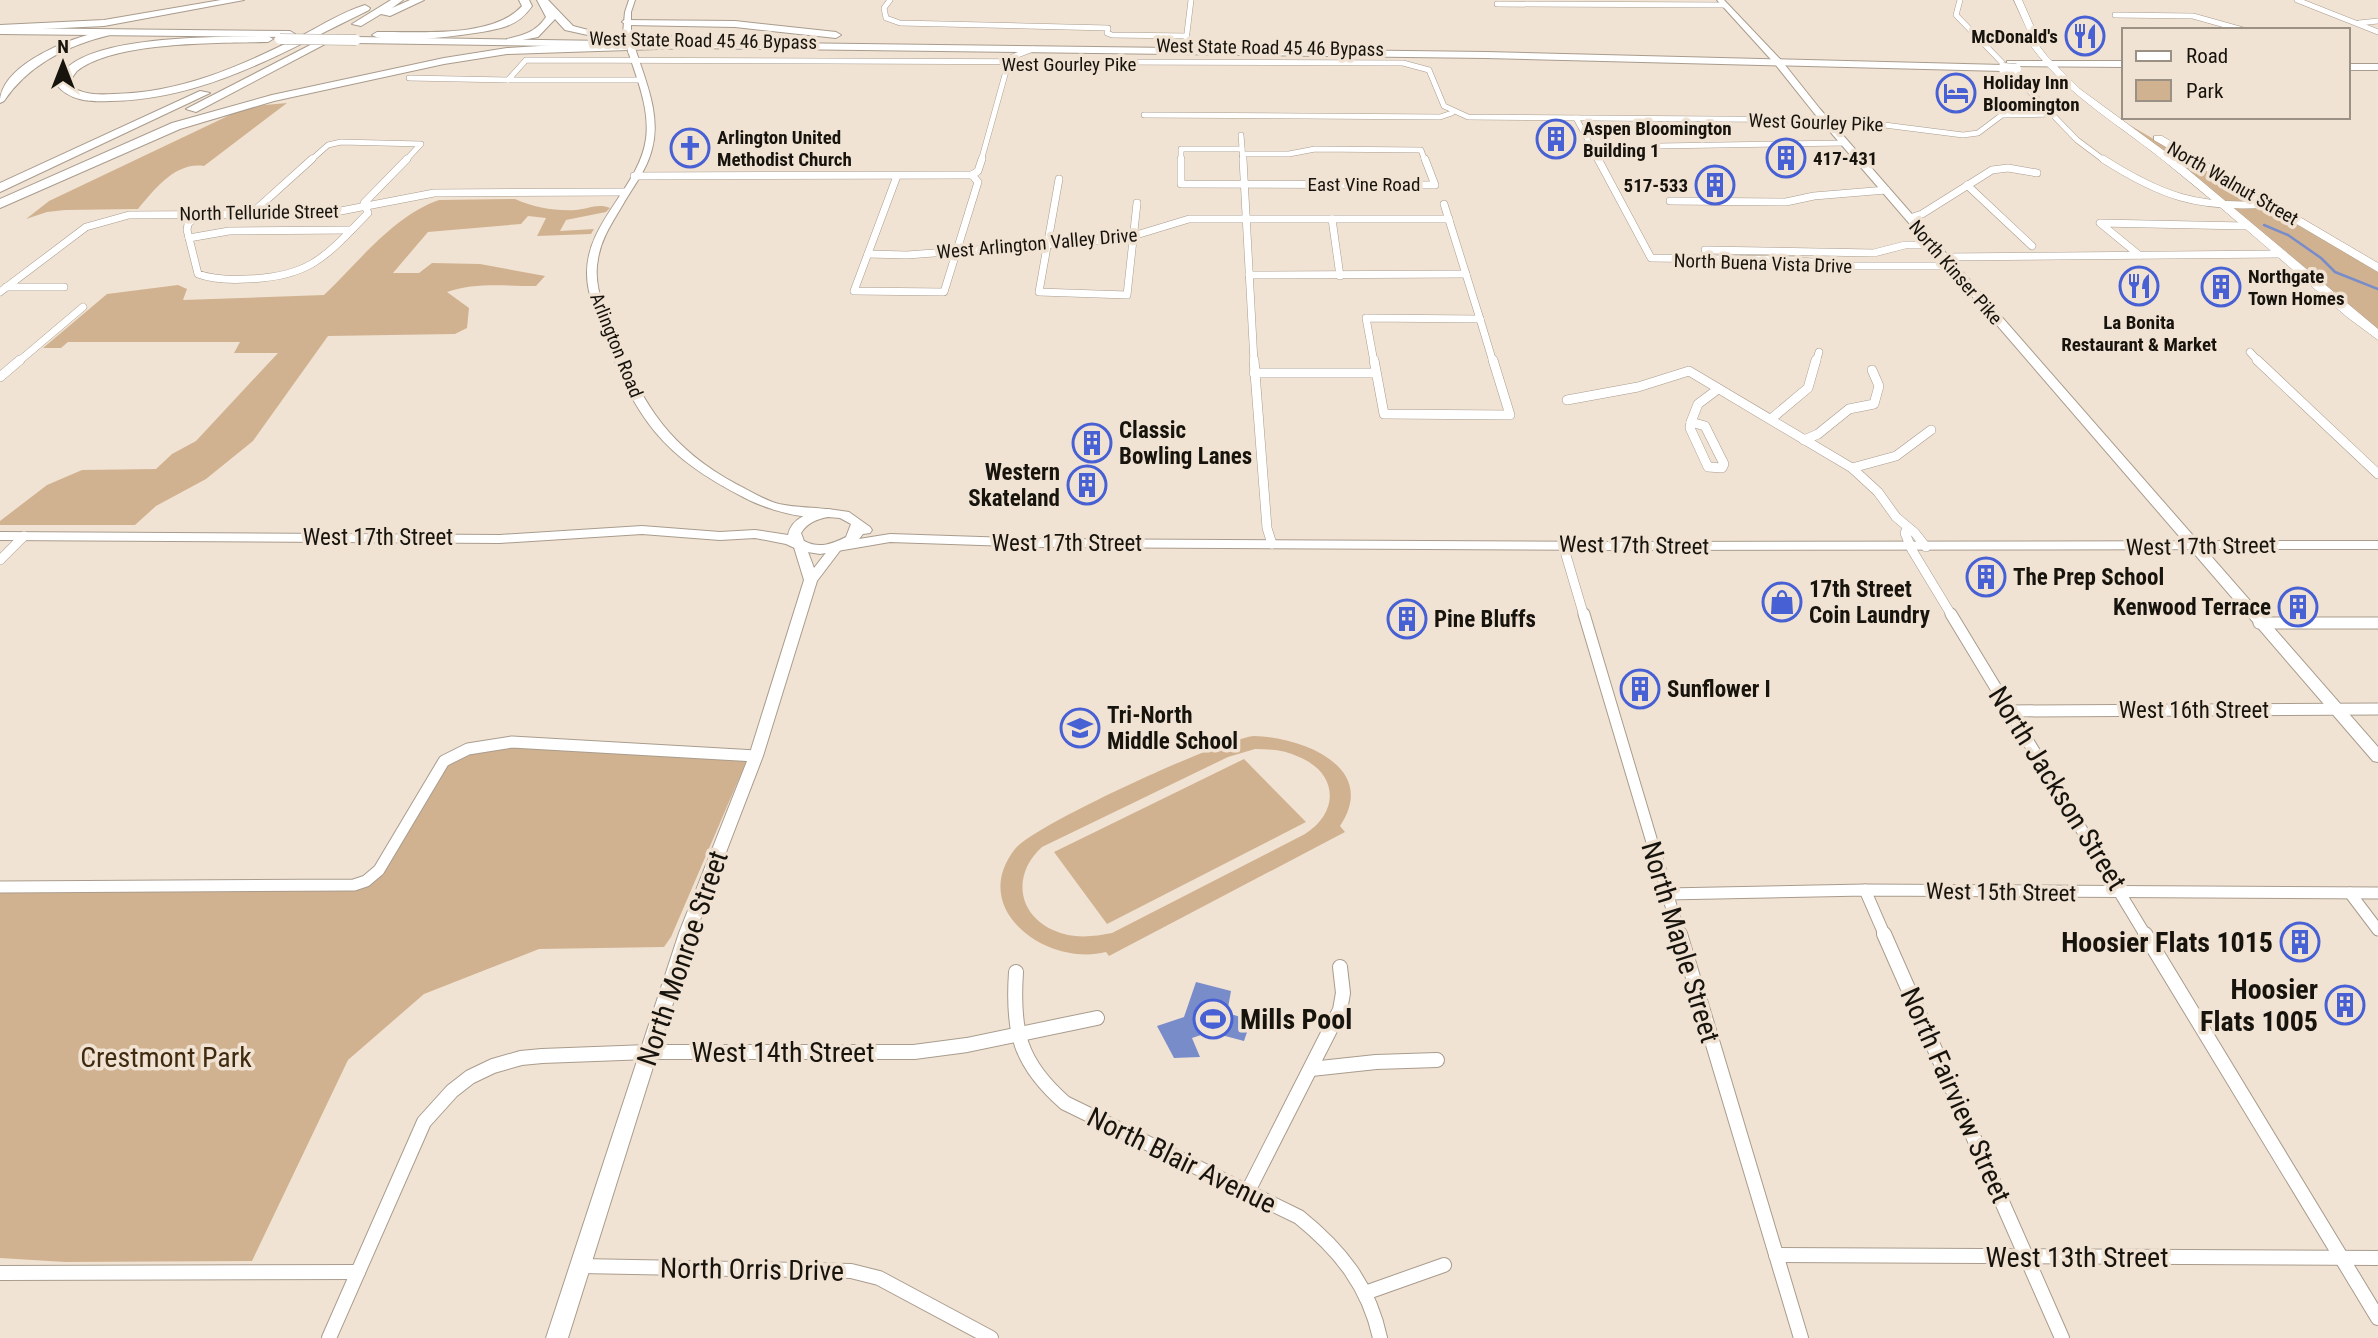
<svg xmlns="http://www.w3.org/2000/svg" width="2378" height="1338" viewBox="0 0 2378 1338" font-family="'Roboto Condensed',sans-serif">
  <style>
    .green { fill: #d1b290; fill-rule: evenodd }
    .water { fill: #788cca }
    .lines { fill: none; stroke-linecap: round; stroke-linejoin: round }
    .stream { stroke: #788cca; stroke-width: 2.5 }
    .minor-far4-casing { stroke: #a99c8d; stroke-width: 6 }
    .minor-far3-casing { stroke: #a99c8d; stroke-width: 8 }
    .minor-far2-casing { stroke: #a99c8d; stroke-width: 10 }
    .minor-far1-casing { stroke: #a99c8d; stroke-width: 13 }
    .minor-casing { stroke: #a99c8d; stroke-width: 16 }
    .tertiary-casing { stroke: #a99c8d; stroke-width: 2 }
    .secondary-casing { stroke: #a99c8d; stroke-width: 2 }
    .primary-casing { stroke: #a99c8d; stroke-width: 1 }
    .trunk-casing { stroke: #a99c8d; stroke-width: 2 }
    .motorway-casing { stroke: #a99c8d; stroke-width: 2 }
    .minor-far4 { stroke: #fff; stroke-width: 5 }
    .minor-far3 { stroke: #fff; stroke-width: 7 }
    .minor-far2 { stroke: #fff; stroke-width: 9 }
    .minor-far1 { stroke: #fff; stroke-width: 11 }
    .minor { stroke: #fff; stroke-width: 14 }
    .tertiary { fill: #fff; fill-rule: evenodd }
    .secondary { fill: #fff; fill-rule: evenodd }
    .primary { fill: #fff; fill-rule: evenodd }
    .trunk { fill: #fff; fill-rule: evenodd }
    .motorway { fill: #fff; fill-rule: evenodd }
    .tertiary-bridge-casing { stroke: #a99c8d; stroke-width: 9; stroke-linecap: butt }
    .trunk-bridge-casing { stroke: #a99c8d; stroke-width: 11; stroke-linecap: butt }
    .tertiary-bridge { stroke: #fff; stroke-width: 8 }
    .trunk-bridge { stroke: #fff; stroke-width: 10 }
    .labels { text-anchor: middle; stroke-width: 7; stroke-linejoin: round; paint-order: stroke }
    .far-poi-label { font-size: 19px; font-weight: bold; fill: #17130d; stroke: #f1e3d3; text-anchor: start }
    .far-street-label { font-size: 19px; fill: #17130d; stroke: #f1e3d3 }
    .poi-label { font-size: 23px; font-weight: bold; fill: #17130d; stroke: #f1e3d3; text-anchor: start }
    .street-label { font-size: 23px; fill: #17130d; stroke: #f1e3d3 }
    .near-street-label { font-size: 28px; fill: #17130d; stroke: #f1e3d3 }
    .near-poi-label { font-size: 28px; font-weight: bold; fill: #17130d; stroke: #f1e3d3; text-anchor: end }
    .near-park-label { font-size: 28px; fill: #402b10; stroke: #f1e3d3 }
  </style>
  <rect width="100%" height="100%" fill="#f1e3d3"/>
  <g class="green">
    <path d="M287,103L204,166C175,162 155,189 138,209L65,210L47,212L26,219L49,201L232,114L254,106Z"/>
    <path d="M2116,117L2378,271V330Z"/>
    <path d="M515,199C535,208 555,211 576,210C588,209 598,203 610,208L606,212L566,220L560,231L594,229L591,234L537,236L546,218L528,216L521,224L428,232L393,273H419L432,263L480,264L545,276L536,286C507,286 474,282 447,292L469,308L467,328L455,334L328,336L253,441L206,479L156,506L135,525H0V521L47,485L82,470L156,469L172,454L196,441L278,353H234L240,342H68L61,348H43L107,294L178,285L187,289L183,300L324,295C359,262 393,216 439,200Z"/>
    <path d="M1254,736C1300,737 1380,766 1340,826L1345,832L1109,956L1106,952C1048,967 967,910 1015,849C1034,825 1221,739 1254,736ZM1255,749C1270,749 1285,750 1299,757C1338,773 1340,812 1305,834L1112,933C1092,937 1072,939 1053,930C1016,913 1013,873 1042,847L1228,757Z"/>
    <path d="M491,744L747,760L671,937L664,947L539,949L424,994L348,1060L252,1261L65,1262L0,1258V892L346,891L370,882L390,863L446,763Z"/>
    <path d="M1244,759L1306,822L1107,924L1054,852Z"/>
  </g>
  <path class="water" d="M1196,982L1231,991L1227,1013L1251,1020L1244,1041L1210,1032L1192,1038L1200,1057L1174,1058L1157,1026L1184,1017Z"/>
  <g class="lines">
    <path class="stream" d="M2264,225L2288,235L2321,258L2335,272L2378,289"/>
    <defs>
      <g id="minor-far4">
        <path d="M890,0L884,8L886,18L900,23L1108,28L1107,33L1112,35L1187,36"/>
        <path d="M1960,0L1956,15L2077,140L2105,161"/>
        <path d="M2297,0L2378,32"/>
        <path d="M1497,4L1724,5"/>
        <path d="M2115,15L2193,16L2243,30"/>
        <path d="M2359,23L2378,21"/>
        <path d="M1186,41L1191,0"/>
        <path d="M1171,46L1186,41L1204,46"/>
        <path d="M409,78L508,80"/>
        <path d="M641,80H508L526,60L1403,63L1429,70L1444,106L1468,117L1845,120L1963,135L1978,133L2002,115L2054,114"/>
        <path d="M1144,115L1440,117L1452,113"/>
        <path d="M1576,118L1599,161"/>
        <path d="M1241,135L1243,161"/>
        <path d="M1659,146L1846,143"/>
        <path d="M1242,154H1289L1315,149L1421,150L1425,161"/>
        <path d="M310,161L328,145L341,142L421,144L405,161"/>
        <path d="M981,161L1008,64L1012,57L1033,49"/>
        <path d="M1181,161V149H1242"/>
      </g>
      <g id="minor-far3">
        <path d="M1181,159V184L1435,185L1425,159"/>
        <path d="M1243,159L1254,362"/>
        <path d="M1598,159L1651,258L1792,260L1848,266H1951"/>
        <path d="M2103,159C2161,196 2198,209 2268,204"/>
        <path d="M972,175L978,171L982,159"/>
        <path d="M634,176L972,175"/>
        <path d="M897,176L854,291L944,292L978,182L972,175"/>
        <path d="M1059,179L1039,292L1127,295L1137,203"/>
        <path d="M1967,185L2032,246"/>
        <path d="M1670,201L1786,202L1814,196L1886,190"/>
        <path d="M1444,204L1480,319"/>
        <path d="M199,213L188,224L187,230L198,274C214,280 230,280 247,279C311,277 326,256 368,213L364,203L407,159"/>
        <path d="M251,214L312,159"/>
        <path d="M1910,218L1922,214L1992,170L2008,168L2037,173"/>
        <path d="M1332,219L1340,276"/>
        <path d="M189,238L229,231L351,230"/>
        <path d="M1705,250L1874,253L1905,245H1934"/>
        <path d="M868,254L907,255L1123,239L1189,219H1449"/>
        <path d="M2139,255L2100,223L2245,226"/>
        <path d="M1944,257L2279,254"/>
        <path d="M1249,275L1466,274"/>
        <path d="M6,287H64"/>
        <path d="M0,292L86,227L129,215L325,214L434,193L624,192"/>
        <path d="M1480,319L1493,362"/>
        <path d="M2250,352L2259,362"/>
        <path d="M18,362L83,307"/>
        <path d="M1374,362L1366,318L1480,319"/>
        <path d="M1816,362L1819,352"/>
      </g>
      <g id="minor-far2">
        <path d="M1254,360L1267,528L1272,544"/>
        <path d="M1374,360L1384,414L1510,415L1493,360"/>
        <path d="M2257,360L2378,474"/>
        <path d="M1254,373H1375"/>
        <path d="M0,377L20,360"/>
        <path d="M1567,400L1638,387L1689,371L1852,468L1878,492L1896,517L1915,533L1926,547"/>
        <path d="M1771,419L1808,388L1816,360"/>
        <path d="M1691,422L1705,426L1724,464L1722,468L1708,467L1690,428Z"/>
        <path d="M1691,422L1698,404L1718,389"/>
        <path d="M1804,440L1818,434L1849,409L1874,404L1879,386L1872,370"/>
        <path d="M1852,468L1896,456L1931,430"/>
        <path d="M1907,529L1905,533L1912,550L1952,616"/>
        <path d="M1563,545L1584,616"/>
        <path d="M0,560L24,536"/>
      </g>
      <g id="minor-far1">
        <path d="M1584,614L1680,936"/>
        <path d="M1951,614L2146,936"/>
        <path d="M2259,623H2378"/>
        <path d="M2009,711L2378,709"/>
        <path d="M0,887L354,885L366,881L379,870L444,761L468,749L512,742L756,756"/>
        <path d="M1865,890L1885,936"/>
        <path d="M2350,893L2378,930"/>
        <path d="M1667,894L1865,890L2378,893"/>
      </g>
      <g id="minor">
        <path d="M1680,934L1801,1338"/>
        <path d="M1884,934L2062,1338"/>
        <path d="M2145,934L2378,1318"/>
        <path d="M1016,972C1012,1031 1019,1063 1065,1103L1299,1217C1340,1250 1369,1286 1380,1338"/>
        <path d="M1311,1069L1376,1062L1437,1060"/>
        <path d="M1247,1193L1340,1010L1343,993L1340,967"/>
        <path d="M1776,1255L2378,1258"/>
        <path d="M580,1266L851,1271L879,1278L991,1338"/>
        <path d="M0,1273L358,1272"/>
        <path d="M1365,1293L1444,1265"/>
        <path d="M329,1338L424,1122L452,1091L470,1077L493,1066L521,1058L542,1056L648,1052H914L967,1045L1097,1018"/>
      </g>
      <g id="tertiary">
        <path d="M629,0H635L631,12V33L627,35L623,33L625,12Z"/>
        <path d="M1717,0H1724L1781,60L1820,109L2378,747V762L2373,761L1814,113L1775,64Z"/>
        <path d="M632,49L636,51C646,82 661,116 652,149C647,170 632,188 622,206C612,223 601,239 598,259C592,287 607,315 617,340C643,407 672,449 736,484C750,491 764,500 779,504C797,508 815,507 832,510L834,513L832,516C806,521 768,510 745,498C663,456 636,420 604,334C597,315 587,295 587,274C586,222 639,188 646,139C650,109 637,79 628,51Z"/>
        <path d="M799,540L805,544L814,568L832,545L836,544L842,548L817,581L763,756L695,933L568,1338H546L679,933L749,756L804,580L793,544Z"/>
      </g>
      <path id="secondary" d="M828,509L849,512L870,527L872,530L870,533L863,534L859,539L890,534L1038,539L1614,542L2378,541V549L1614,550L1038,547L890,542L820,554L801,551L786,544L755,538L720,540L642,534L500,543L0,540V532L500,535L642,526L720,532L755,530L788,535C792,517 810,512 828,509ZM828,517L840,518L851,524L846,537C832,544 819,549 804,541L801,533C807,523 817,519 828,517Z"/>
      <g id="primary">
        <path d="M2014,0H2022L2037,34L2034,39L2047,56L2080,89L2174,158L2378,329V340L2347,317C2288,266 2230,214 2169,165C2118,123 2063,94 2026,39L2029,34Z"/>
        <path d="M2154,136H2162L2378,263V272L2154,140Z"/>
      </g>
      <g id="trunk">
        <path d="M624,20L735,21L836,32L841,35L836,38L735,27L627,25L622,22Z"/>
        <path d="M0,28L290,31L295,34L290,37L0,34Z"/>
        <path d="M605,36L707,37L712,40L710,42L1486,52L2003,65L2008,68L2003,71L1486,58L693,48L688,45L691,43L622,41L626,44L621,47L356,43L351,40L356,37L608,41L603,38Z"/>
        <path d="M2007,61H2124V67L2011,66L2007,65Z"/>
        <rect x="2348" y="64" width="30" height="6"/>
      </g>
      <g id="motorway">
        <path d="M221,0H244L104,26L0,31V25L104,20Z"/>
        <path d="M391,0H403L392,8L410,0H424L390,16L381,14L361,26L352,24Z"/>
        <path d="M519,0H529L532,6C525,16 518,22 507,26C487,34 387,46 372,35L377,32C418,31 493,39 522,6Z"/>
        <path d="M537,0H548L573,26L611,36L606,39L565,30L555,19L538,37L507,43V39C524,35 536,32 546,17Z"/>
        <path d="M365,5L370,8L369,10C285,51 205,100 110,101C90,102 69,101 56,84C60,79 64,70 69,66C107,35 219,37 268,36L273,39L268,42C221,43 114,41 77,71C74,74 71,80 68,84C81,95 97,95 114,94C180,93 239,67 297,38C319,27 342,12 365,5Z"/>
        <path d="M106,30L110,31V35C68,45 28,65 4,101L0,103C0,63 74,37 106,30Z"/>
        <path d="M318,41L327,43L196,112L186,109Z"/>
        <path d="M714,42L719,45L718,47L507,54L444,64L274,101L180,129L0,208V199L172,123L272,95L444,58L507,48L571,44Z"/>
        <path d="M200,91L210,93L0,192V183Z"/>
      </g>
    </defs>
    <use href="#minor-far4" class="minor-far4-casing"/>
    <use href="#minor-far3" class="minor-far3-casing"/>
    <use href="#minor-far2" class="minor-far2-casing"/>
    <use href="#minor-far1" class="minor-far1-casing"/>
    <use href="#minor" class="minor-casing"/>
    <use href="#tertiary" class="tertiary-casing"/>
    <use href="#secondary" class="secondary-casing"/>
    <use href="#primary" class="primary-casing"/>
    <use href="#trunk" class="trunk-casing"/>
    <use href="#motorway" class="motorway-casing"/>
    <use href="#minor-far4" class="minor-far4"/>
    <use href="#minor-far3" class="minor-far3"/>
    <use href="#minor-far2" class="minor-far2"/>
    <use href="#minor-far1" class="minor-far1"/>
    <use href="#minor" class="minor"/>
    <use href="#tertiary" class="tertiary"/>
    <use href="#secondary" class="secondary"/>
    <use href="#primary" class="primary"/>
    <use href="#trunk" class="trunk"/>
    <use href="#motorway" class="motorway"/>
    <defs>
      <path id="tertiary-bridge" d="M627,33L632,51"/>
      <g id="trunk-bridge">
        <path d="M280,39L356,40"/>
        <path d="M2003,68L2016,69"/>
      </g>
    </defs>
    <use href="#tertiary-bridge" class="tertiary-bridge-casing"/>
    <use href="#trunk-bridge" class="trunk-bridge-casing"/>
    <use href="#tertiary-bridge" class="tertiary-bridge"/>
    <use href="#trunk-bridge" class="trunk-bridge"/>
  </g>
  <defs>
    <symbol id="restaurant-ring" viewBox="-11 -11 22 22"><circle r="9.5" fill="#f1e3d3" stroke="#4760d4" stroke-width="1.5"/><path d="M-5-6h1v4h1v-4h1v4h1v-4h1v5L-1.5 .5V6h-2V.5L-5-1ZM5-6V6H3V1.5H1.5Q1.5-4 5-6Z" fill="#4760d4"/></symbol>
    <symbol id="hotel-ring" viewBox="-11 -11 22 22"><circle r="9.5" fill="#f1e3d3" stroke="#4760d4" stroke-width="1.5"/><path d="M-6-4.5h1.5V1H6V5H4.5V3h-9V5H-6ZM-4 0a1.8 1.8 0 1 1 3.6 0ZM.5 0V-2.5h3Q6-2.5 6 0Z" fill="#4760d4"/></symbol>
    <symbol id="building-ring" viewBox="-11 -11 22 22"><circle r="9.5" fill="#f1e3d3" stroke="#4760d4" stroke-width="1.5"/><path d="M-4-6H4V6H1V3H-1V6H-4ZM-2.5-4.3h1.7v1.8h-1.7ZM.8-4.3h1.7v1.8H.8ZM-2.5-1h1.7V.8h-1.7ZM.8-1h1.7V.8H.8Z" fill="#4760d4"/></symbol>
    <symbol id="church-ring" viewBox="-11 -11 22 22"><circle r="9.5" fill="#f1e3d3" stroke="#4760d4" stroke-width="1.5"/><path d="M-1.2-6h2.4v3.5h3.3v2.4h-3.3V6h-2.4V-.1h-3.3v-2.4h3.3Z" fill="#4760d4"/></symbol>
    <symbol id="shop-ring" viewBox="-11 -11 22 22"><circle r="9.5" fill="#f1e3d3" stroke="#4760d4" stroke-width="1.5"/><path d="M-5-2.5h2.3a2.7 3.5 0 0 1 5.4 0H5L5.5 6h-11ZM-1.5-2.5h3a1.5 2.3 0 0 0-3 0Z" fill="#4760d4"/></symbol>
    <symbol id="school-ring" viewBox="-11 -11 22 22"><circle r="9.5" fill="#f1e3d3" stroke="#4760d4" stroke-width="1.5"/><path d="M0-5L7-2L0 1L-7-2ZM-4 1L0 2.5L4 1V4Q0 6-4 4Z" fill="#4760d4"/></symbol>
    <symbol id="stadium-ring" viewBox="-11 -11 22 22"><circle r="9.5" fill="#f1e3d3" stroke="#4760d4" stroke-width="1.5"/><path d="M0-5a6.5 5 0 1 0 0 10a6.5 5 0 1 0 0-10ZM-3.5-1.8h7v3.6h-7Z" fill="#4760d4"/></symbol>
  </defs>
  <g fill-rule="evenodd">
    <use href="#restaurant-ring" x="2063" y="14" width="44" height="44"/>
    <use href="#hotel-ring" x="1934" y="71" width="44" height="44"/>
    <use href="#building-ring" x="1534" y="117" width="44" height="44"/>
    <use href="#church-ring" x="668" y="126" width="44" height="44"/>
    <use href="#building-ring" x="1764" y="136" width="44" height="44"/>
    <use href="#building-ring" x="1693" y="163" width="44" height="44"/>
    <use href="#restaurant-ring" x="2117" y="264" width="44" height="44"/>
    <use href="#building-ring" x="2199" y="265" width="44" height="44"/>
    <use href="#building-ring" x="1070" y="421" width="44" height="44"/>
    <use href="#building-ring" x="1065" y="463" width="44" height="44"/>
    <use href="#building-ring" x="1964" y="555" width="44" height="44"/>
    <use href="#shop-ring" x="1760" y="580" width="44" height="44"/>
    <use href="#building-ring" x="2276" y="585" width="44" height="44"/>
    <use href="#building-ring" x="1385" y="597" width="44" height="44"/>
    <use href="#building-ring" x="1618" y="667" width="44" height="44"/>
    <use href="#school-ring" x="1058" y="706" width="44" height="44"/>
    <use href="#building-ring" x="2278" y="920" width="44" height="44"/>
    <use href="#building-ring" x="2323" y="983" width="44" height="44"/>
    <use href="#stadium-ring" x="1191" y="997" width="44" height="44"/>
  </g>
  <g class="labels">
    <g class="far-poi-label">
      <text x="2058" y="43" text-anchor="end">McDonald's</text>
      <text x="1983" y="89">Holiday Inn<tspan x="1983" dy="22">Bloomington</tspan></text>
      <text x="1583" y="135">Aspen Bloomington<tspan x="1583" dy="22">Building 1</tspan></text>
      <text x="717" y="144">Arlington United<tspan x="717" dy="22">Methodist Church</tspan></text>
      <text x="1813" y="165">417-431</text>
      <text x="1688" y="192" text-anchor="end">517-533</text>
      <text x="2248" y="283">Northgate<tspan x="2248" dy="22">Town Homes</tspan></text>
      <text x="2139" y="329" text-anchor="middle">La Bonita<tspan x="2139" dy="22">Restaurant &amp; Market</tspan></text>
    </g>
    <g class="far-street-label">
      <text transform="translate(703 40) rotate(1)" y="7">West State Road 45 46 Bypass</text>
      <text transform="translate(1270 47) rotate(1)" y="7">West State Road 45 46 Bypass</text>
      <text x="1069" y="71">West Gourley Pike</text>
      <text transform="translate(1816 122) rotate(2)" y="7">West Gourley Pike</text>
      <text transform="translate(2233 183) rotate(30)" y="7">North Walnut Street</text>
      <text x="1364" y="191">East Vine Road</text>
      <text transform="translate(259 212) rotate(-1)" y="7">North Telluride Street</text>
      <text transform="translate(1037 243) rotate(-5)" y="7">West Arlington Valley Drive</text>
      <text transform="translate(1763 263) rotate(2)" y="7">North Buena Vista Drive</text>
      <text transform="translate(1956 272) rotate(49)" y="7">North Kinser Pike</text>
      <text transform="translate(617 345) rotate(68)" y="7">Arlington Road</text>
    </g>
    <g class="poi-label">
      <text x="1119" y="438">Classic<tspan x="1119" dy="26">Bowling Lanes</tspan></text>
      <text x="1060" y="480" text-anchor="end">Western<tspan x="1060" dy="26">Skateland</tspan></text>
      <text x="2013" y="585">The Prep School</text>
      <text x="1809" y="597">17th Street<tspan x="1809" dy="26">Coin Laundry</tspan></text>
      <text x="2271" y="615" text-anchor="end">Kenwood Terrace</text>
      <text x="1434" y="627">Pine Bluffs</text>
      <text x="1667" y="697">Sunflower I</text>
      <text x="1107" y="723">Tri-North<tspan x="1107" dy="26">Middle School</tspan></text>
    </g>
    <g class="street-label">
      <text x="378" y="545">West 17th Street</text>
      <text x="1067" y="551">West 17th Street</text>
      <text transform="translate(1634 545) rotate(1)" y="8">West 17th Street</text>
      <text transform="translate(2201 546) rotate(-1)" y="8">West 17th Street</text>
      <text x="2194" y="718">West 16th Street</text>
      <text transform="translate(2001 892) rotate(1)" y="8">West 15th Street</text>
    </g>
    <g class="near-street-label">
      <text transform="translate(2058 788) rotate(58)" y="10">North Jackson Street</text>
      <text transform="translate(1681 942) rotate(73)" y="10">North Maple Street</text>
      <text transform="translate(682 958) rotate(-71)" y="10">North Monroe Street</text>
      <text x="783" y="1062">West 14th Street</text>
      <text transform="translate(1956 1095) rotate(66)" y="10">North Fairview Street</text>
      <text transform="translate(1182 1160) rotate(26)" y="10">North Blair Avenue</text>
      <text x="2077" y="1267">West 13th Street</text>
      <text transform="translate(752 1269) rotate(1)" y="10">North Orris Drive</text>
    </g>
    <g class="near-poi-label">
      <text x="2273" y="952">Hoosier Flats 1015</text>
      <text x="2318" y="999">Hoosier<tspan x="2318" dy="32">Flats 1005</tspan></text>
      <text x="1240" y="1029" text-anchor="start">Mills Pool</text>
    </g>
    <g class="near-park-label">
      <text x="166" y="1067">Crestmont Park</text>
    </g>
  </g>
  <rect x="2122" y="28" width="228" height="91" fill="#f1e3d3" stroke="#9a9084" stroke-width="2"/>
  <rect x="2136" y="51" width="35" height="10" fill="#ffffff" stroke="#9a9084" stroke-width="2"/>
  <text x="2186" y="63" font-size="21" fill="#17130d">Road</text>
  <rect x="2136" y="80" width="35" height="21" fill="#d1b290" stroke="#9a9084" stroke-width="2"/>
  <text x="2186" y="98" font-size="21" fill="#17130d">Park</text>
  <g transform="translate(63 63)" stroke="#f1e3d3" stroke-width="5" paint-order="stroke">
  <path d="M0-5L12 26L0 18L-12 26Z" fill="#17130d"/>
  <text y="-10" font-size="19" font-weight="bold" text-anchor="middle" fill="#17130d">N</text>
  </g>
</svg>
